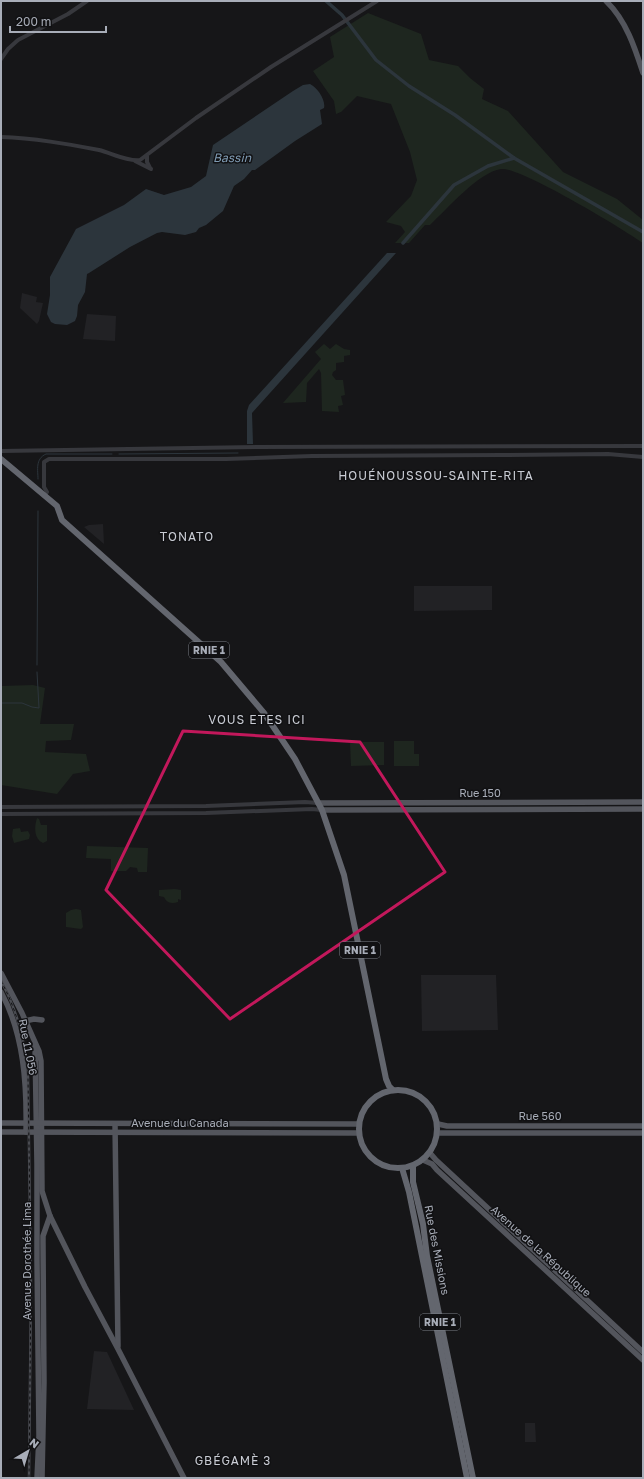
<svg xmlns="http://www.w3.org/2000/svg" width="644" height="1479" viewBox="0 0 644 1479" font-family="'Golos Text',sans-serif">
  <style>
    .built { fill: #222225 }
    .green { fill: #1e261f }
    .water { fill: #2c353c }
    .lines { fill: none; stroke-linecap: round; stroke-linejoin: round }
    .stream { stroke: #2c353c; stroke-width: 1 }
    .canal { stroke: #2c353c; stroke-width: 3.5 }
    .minor { stroke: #37383d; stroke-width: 4 }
    .major { stroke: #53555c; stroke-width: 5.5 }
    .highway { stroke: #63666e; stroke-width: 6 }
    .rail-casing { stroke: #4a4c52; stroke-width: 2.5 }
    .rail { stroke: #111113; stroke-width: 1; stroke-dasharray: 3; stroke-linecap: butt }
    .marked { fill: none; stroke: #c2185b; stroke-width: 3; stroke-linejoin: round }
    .labels { text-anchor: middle; stroke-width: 3; stroke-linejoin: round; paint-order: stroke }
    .shield { fill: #111113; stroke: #7b7e86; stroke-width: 1 }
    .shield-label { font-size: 10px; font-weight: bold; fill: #a8adb8 }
    .street-label { font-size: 11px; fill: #a8adb8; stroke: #111113 }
    .water-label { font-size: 12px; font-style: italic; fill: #7f9bb3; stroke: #111113 }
    .neighbourhood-label { font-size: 12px; letter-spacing: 1px; fill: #c9ccd4; stroke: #111113 }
  </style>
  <rect width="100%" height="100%" fill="#161618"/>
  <g class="built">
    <path d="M22,293L37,297L36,302L43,303L39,321L37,324L20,308Z"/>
    <path d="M87,314L116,316L115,341L83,339Z"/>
    <path d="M103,524L104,544L84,527L89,525Z"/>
    <path d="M414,586H492V610L414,611Z"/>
    <path d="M421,975H496L498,1030L422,1031Z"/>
    <path d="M94,1351L107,1352L134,1410L87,1409Z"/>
    <path d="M525,1423H535L536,1442H525Z"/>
  </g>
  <g class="green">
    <path d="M368,13L421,34L429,60L458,66L470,78L484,89L482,99L508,111L563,172L617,199L643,220V243C623,229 519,166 501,169C479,172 447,209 430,225H425L409,243H395L405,232L401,226L386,222L411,196L417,180L410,152L391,104L357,96L341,112L336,114L334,101L313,71L334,57L330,37Z"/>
    <path d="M324,344L330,349L336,344L344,349L350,350V355L344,356V362L336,363V370L333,372L332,375L336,380H343L345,395L341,396L343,405L338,406L339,412L322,411L321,373L319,369L307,383L306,402L283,403L321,359L315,352Z"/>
    <path d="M33,685L45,688L40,724H74L71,740L46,741L45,752L86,754L90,771L73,774L57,794L1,785V686Z"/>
    <path d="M394,741H414V754H419V766H394Z"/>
    <path d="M350,742H384V765L351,766Z"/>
    <path d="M37,818L39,819L41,825H47V841L43,843C34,839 34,827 37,818Z"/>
    <path d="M20,828L21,832L28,831L30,835L29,839L14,843L12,836L13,829Z"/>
    <path d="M87,846L148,848L147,872H138L137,868L130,867L126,871H111V859L86,858Z"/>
    <path d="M175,889L181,890V900L178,899V902C171,904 167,903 164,897L159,896V890Z"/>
    <path d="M76,909L81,910L83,927L81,929L66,927V913L71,910Z"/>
  </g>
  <g class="water">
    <path d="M310,84C317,87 326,100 324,108L320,110L322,124L295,141L255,170H252L244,179L234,186L223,211L206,225L199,228L196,232L185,235L162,232L157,233L130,247L89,273L87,274L85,292L78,305L77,316L75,321L67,325L55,324L51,322L47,314L50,295V277L76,229L124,205L146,189L164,195L191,187L206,176L213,145L293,91L303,85Z"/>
    <path d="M387,253H396L252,413L253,444H247V411L249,405Z"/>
  </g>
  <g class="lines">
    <g class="stream">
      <path d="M119,454L238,453"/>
      <path d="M38,479C38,470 35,459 46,454H112"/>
      <path d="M37,665L38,511"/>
      <path d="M1,703H22L32,707L39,708L37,672"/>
    </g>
    <g class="canal">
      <path d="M326,1L342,15L376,60L409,86L455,115L514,158L643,232"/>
      <path d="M403,243L454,185L488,166L514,158"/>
    </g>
    <g class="minor">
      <path d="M1,59L8,49L18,40L68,14L87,1"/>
      <path d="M1,137C34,138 67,144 99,150C111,153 129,162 140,160L196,118L271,67L377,1"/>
      <path d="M147,156V162L150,168"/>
      <path d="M135,161L151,169"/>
      <path d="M1,451L256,447L643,446"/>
      <path d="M44,496L47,492L44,487V462L49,459H226L312,456L501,455L608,454L643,457"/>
      <path d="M1,807L206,806L305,802L318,803"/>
      <path d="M1,814L206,813L312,809L322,810"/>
    </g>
    <g class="major">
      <path d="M606,1C626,20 635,48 643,73"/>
      <path d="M318,803L643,802"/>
      <path d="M322,810L643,809"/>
      <path d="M1,973L22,1013L39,1051L41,1061L42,1191L50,1216L85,1287L118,1349L184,1478"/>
      <path d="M1,992C24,1034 27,1085 26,1132"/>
      <path d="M25,1021L34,1019L42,1020"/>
      <path d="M35,1046L37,1165V1261L39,1436L37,1478"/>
      <path d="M1,1123L359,1124"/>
      <path d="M115,1124L118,1346"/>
      <path d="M438,1124L447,1126H643"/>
      <path d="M1,1132L359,1133"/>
      <path d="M438,1133H643"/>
      <path d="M430,1153L436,1160L643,1352"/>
      <path d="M423,1160L432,1164L437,1170L643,1360"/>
      <path d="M42,1478L44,1382L43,1243V1236L50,1216"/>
    </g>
    <g class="highway">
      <path d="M1,459L57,506L62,520L221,662L264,713L295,759L322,810L344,875L386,1079L389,1086L393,1090"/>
      <circle cx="398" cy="1129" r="39"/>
      <path d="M413,1166V1182L423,1224L427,1256L473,1478"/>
      <path d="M402,1168L409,1192L467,1478"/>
    </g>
    <defs>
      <path id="rail" d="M1,981C17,1010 26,1045 28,1077L31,1286L29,1478"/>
    </defs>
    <use href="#rail" class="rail-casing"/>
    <use href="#rail" class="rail"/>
  </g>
  <path class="marked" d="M183,731L360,742L445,872L230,1019L106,890Z"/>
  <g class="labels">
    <g class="shield">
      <rect x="189" y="642" width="40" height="16" rx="3"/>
      <rect x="340" y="942" width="40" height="16" rx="3"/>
      <rect x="420" y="1314" width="40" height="16" rx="3"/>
    </g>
    <g class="shield-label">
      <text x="209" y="654">RNIE 1</text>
      <text x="360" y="954">RNIE 1</text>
      <text x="440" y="1326">RNIE 1</text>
    </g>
    <g class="street-label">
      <text x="480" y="797">Rue 150</text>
      <text transform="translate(28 1047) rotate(79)" y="4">Rue 11.056</text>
      <text x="540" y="1120">Rue 560</text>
      <text x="180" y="1127">Avenue du Canada</text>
      <text transform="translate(437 1250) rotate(79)" y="4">Rue des Missions</text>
      <text transform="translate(541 1251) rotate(42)" y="4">Avenue de la République</text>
      <text transform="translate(27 1261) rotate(-90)" y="4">Avenue Dorothée Lima</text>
    </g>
    <g class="water-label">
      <text x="232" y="162">Bassin</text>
    </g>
    <g class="neighbourhood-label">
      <text x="436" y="480">HOUÉNOUSSOU-SAINTE-RITA</text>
      <text x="187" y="541">TONATO</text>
      <text x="257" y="724">VOUS ETES ICI</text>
      <text x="233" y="1465">GBÉGAMÈ 3</text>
    </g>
  </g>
  <rect width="644" height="1479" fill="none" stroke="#a8adb8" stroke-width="4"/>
  <g transform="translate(28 1451) rotate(38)" stroke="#111113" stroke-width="3" paint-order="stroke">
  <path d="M0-3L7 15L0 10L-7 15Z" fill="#a8adb8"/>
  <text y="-6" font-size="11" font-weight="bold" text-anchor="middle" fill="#a8adb8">N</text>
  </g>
  <path d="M10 26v6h96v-6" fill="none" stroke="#a8adb8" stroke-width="2"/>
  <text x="16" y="26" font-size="12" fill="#a8adb8" stroke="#111113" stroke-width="3" paint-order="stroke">200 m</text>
</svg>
